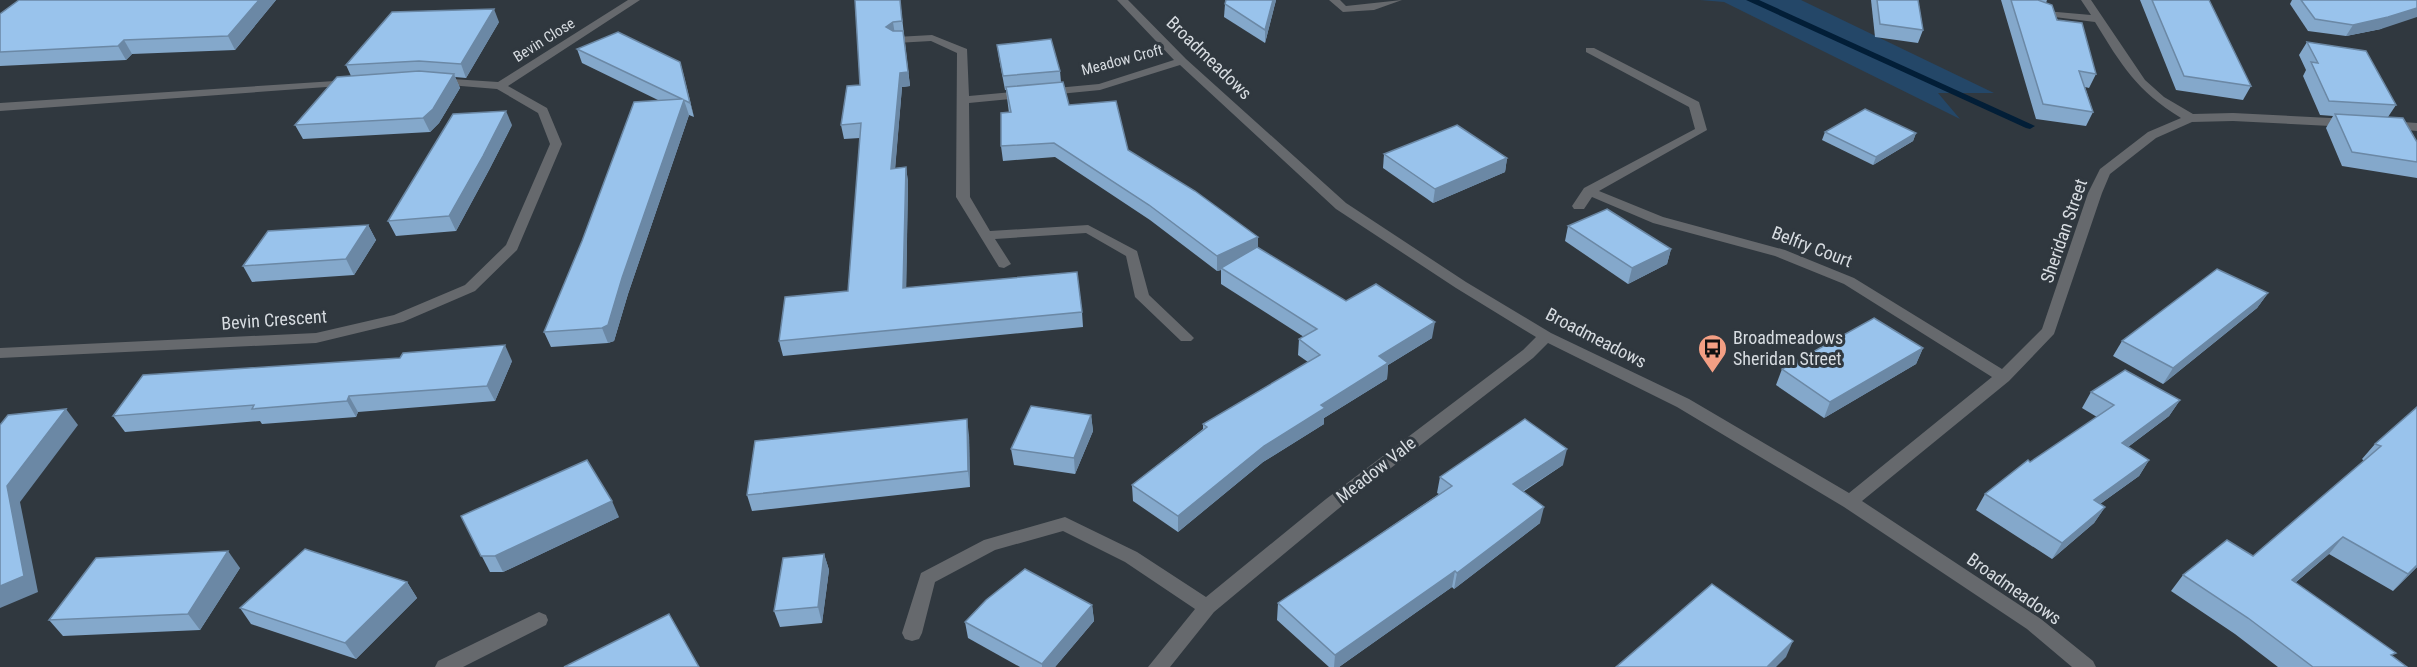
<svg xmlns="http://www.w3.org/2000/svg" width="2417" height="667" viewBox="0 0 2417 667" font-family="'Roboto Condensed',sans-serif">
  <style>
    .green { fill: #244768 }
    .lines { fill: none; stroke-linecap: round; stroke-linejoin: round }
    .stream { fill: #021e37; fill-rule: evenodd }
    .minor { fill: #66696d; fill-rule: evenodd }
    .wall { fill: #84a8cb }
    .shaded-wall { fill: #6b88a5 }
    .building { fill: #99c3ec; stroke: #6b88a5; stroke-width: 1.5 }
    .labels { text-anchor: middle; stroke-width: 6; stroke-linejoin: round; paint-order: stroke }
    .far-street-label { font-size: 15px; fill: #d7dce1; stroke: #30383f }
    .street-label { font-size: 18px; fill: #d7dce1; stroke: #30383f }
    .poi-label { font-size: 18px; fill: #d7dce1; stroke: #30383f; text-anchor: start }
  </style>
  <rect width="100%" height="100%" fill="#30383f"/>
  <path class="green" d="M1700,0H1801L1994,93H1938L1960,119L1724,2Z"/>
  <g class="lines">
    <path class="stream" d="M1746,0H1759L2035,126L2030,129L2026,128Z"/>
    <g class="minor">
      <path d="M628,0H640L508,86L547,108L562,144L517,250L475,291L403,322L316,343L0,358V348L316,333L394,315L465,285L506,245L550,144L538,113L497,89L437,84L431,81L437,78L498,82Z"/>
      <path d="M1117,0H1128L1186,59L1346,203L1466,282L1551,333L1689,399L1849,493L1992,377L1844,284L1775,256L1653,223L1592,197L1584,209H1574L1572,206L1584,188L1695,129L1689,107L1586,52V48H1594L1699,102L1707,130L1599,191L1663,217L1785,250L1854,278L2002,369L2042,329L2088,193L2100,169L2148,132L2181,118C2136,90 2122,66 2095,22L2038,15L2034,14V10L2091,15L2081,0H2091L2145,80L2164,97L2193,114L2233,113L2350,119L2356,123L2350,127L2233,121L2192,122L2156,138L2110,174L2102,193L2054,334L2009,381L1862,501L2041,619L2093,661L2096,667H2072L2027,629L1844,507L1677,407L1548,343L1533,358L1338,509L1214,612L1170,667H1148L1195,609L1125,562L1063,531L995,550L935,582L922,633L919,639L912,641L905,639L902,633L921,573L984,540L1065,517L1137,552L1206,597L1326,499L1523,350L1536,337L1456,288L1336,209L1180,65L1100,90L969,103L970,197L990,231L1088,225L1137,251L1149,295L1191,335L1194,338L1191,341H1181L1135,297L1126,256L1086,233L995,239L1011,264L1004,268L999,267L956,197L957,53L931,41L896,43L890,40L896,37L932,35L967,49L969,96L1099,84L1174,60Z"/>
      <path d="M1329,0H1340L1346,6L1402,0L1374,10L1343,12Z"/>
      <path d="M350,80L356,83L354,85L0,111V103Z"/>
      <path d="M2388,121L2417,123V131L2384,128L2382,125Z"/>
      <path d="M539,612L546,615L548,620L546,625L463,667H435L438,661Z"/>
    </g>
  </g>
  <g class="wall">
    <path d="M276,0L235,50L132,54L126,60L0,66V14Z"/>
    <path d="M855,0H900L910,86L902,87L895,168L906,167L908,182L906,288L1082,312L1083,327L783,356L779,341L848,291L860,138L844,139L841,125L860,85Z"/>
    <path d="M1276,0L1265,43L1224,17L1225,4Z"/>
    <path d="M1871,0H1918L1923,30L1918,43L1875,37Z"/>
    <path d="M2001,0H2047L2046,3L2096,74L2089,88L2085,87L2093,112L2086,126L2036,119Z"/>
    <path d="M2140,0H2209L2251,86L2243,100L2176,90Z"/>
    <path d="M2292,0H2417L2381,29L2346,36L2308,31L2290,4Z"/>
    <path d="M499,22L466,78L455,77L460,88L439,123L430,132L303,139L295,125L351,76L346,65Z"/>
    <path d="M2307,42L2396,105L2388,117L2417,142V178L2342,166L2326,128L2333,116L2320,115L2303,76L2306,70L2299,55Z"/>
    <path d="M997,45L1060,71L1061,82L1069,105L1128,150L1258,237V248L1346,301L1432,338L1388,365L1387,379L1324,418V424L1263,462L1178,532L1133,501L1132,485L1203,429V424L1308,362L1298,355L1299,339L1304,337L1221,284V270L1217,271L1150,220L1055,157L1003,161L1001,146L1009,113L1006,90H1005L999,58Z"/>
    <path d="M577,49L680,62L694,117L689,115L628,294L614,341L608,343L551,347L544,332L660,101L582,63Z"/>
    <path d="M512,125L489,170L456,231L396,236L388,221Z"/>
    <path d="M1825,132L1916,133L1913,141L1873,165L1822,140Z"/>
    <path d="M1384,154L1507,158L1505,172L1433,203L1383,168Z"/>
    <path d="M368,225L376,240L354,275L252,282L243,266Z"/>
    <path d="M1568,226L1671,249L1667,264L1628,284L1565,241Z"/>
    <path d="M2268,293L2257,308L2163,384L2113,356L2122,341Z"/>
    <path d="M1923,348L1916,364L1824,418L1776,385L1782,369Z"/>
    <path d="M512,361L495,401L358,412L356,417L262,424L260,421L125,432L113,416Z"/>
    <path d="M2091,392L2180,400L2169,416L2128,447L2149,460L2139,476L2100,504L2105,507L2094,523L2052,559L1976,510L1985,494L2030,462L2097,417L2082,408Z"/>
    <path d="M2417,407V567L2393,591L2329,554L2295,583L2407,667H2278L2235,634L2171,591L2183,575L2253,556L2364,461L2362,459L2375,444Z"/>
    <path d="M1091,415L1093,431L1075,474L1014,465L1011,449Z"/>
    <path d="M969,435L970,487L752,511L747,495Z"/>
    <path d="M1563,465L1523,492L1540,523L1454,589L1452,587L1339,667H1329L1277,620L1278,603L1439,494L1437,493L1440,477Z"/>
    <path d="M461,516L619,517L503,572H490Z"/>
    <path d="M824,554L829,570L822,623L780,627L774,611Z"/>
    <path d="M240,568L200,630L63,636L49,620Z"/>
    <path d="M407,582L417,598L356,659L251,624L240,608Z"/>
    <path d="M1092,605L1094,621L1055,667H1020L968,638L965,622Z"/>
  </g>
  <g class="shaded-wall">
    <path d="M259,0H276L235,50L228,36Z"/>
    <path d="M1273,0H1276L1265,43V30Z"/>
    <path d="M2417,8V17L2381,29L2346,36L2353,25Z"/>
    <path d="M494,9L499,22L466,78L461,64Z"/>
    <path d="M893,22L895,35L886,27Z"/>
    <path d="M903,31L910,86L902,87L894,183L891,169Z"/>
    <path d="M124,40L132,54L126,60L118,46Z"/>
    <path d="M680,62L684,76L694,117L690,103Z"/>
    <path d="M454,74L460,88L439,123L430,132L423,118Z"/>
    <path d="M684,100L689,115L628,294L614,341L608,343L602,328L622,278Z"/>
    <path d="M506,111L512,125L489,170L456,231L449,216Z"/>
    <path d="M1916,133L1913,141L1873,165L1876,157Z"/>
    <path d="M1507,158L1505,172L1433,203L1435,189Z"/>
    <path d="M906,167L908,182L906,304L903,288Z"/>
    <path d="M368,225L376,240L354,275L346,259Z"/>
    <path d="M1258,237V252L1221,268V270L1217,271V256Z"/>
    <path d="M1671,249L1667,264L1628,284L1632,268Z"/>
    <path d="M2268,293L2257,308L2163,384L2173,368Z"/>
    <path d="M1435,322L1432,338L1388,365L1387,379L1324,418V424L1263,462L1178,532V516L1264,446L1321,405L1379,356Z"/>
    <path d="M505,345L512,361L495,401L487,386Z"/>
    <path d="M1923,348L1916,364L1824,418L1830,402Z"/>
    <path d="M349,396L358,412L356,417L347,401Z"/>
    <path d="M2180,400L2169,416L2112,459L2122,443Z"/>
    <path d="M66,409L78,425L20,502L38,592L0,608V586L7,486Z"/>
    <path d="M1091,415L1093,431L1075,474L1074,458Z"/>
    <path d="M967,419L969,435L970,487L968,471Z"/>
    <path d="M1567,449L1563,465L1509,500L1513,484Z"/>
    <path d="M2149,460L2139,476L2083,516L2094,500Z"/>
    <path d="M612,501L619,517L503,572L495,556Z"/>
    <path d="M1544,507L1540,523L1454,589L1457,573Z"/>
    <path d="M2105,507L2094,523L2052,559L2062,543Z"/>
    <path d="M2343,537L2329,554L2279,596L2292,580Z"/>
    <path d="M228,551L240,568L200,630L188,614Z"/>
    <path d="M824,554L829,570L822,623L818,607Z"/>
    <path d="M2417,565V567L2393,591L2408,574Z"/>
    <path d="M1455,571L1452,587L1339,667H1334L1335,655Z"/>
    <path d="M407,582L417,598L356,659L345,643Z"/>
    <path d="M1092,605L1094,621L1055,667H1042V664Z"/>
    <path d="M1793,641L1786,657L1776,667H1767Z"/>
  </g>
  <g class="building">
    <path d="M19,0H259L228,36L124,40L118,46L0,52V14Z"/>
    <path d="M855,0H900L902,21L893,22L886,27L893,31H903L908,72L900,73L891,169L906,167L903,288L1077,272L1082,312L779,341L785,297L848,291L861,123L841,125L847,86L860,85Z"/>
    <path d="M1226,0H1273L1265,30L1225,4Z"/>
    <path d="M1877,0H1918L1923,30L1880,24Z"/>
    <path d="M2011,0H2038L2052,5L2057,20L2082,23L2096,74L2079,71L2093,112L2043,104Z"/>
    <path d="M2152,0H2209L2251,86L2184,76Z"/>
    <path d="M2301,0H2417V8L2388,17L2353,25L2315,19Z"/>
    <path d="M494,9L461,64L419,61L346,65L392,12Z"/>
    <path d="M618,32L680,62L690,103L684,100L622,278L608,325L602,328L544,332L582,241L634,102L682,99L577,49Z"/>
    <path d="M1051,39L1060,71L1003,76L997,45Z"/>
    <path d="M2307,42L2366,51L2396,105L2329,101L2311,62L2318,63Z"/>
    <path d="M419,71L454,74L433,109L423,118L295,125L337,77Z"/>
    <path d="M1063,82L1069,105L1116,101L1128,150L1195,191L1258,237L1217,256L1149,205L1054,143L1001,146V113L1011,112L1006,87Z"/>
    <path d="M1865,109L1916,133L1876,157L1825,132Z"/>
    <path d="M506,111L483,156L449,216L388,221L453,114Z"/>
    <path d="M2335,114L2403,118L2417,142V162L2352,152Z"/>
    <path d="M1457,125L1507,158L1435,189L1384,154Z"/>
    <path d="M1607,209L1671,249L1632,268L1568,226Z"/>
    <path d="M368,225L346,259L243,266L268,231Z"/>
    <path d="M1257,247L1346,301L1376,284L1435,322L1379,356L1388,363L1321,405L1325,408L1264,446L1178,516L1132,485L1207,427L1203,424L1320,355L1299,339L1317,329L1221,268Z"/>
    <path d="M2217,269L2268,293L2173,368L2122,341Z"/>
    <path d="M1874,318L1923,348L1830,402L1782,369Z"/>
    <path d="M505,345L487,386L349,396L347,401L252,409L254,405L113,416L143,375L400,358L403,353Z"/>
    <path d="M2125,370L2180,400L2122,443L2149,460L2094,500L2105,507L2062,543L1985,494L2028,460L2030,462L2114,405L2091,392Z"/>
    <path d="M1031,406L1091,415L1074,458L1011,449Z"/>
    <path d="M2417,407V565L2408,574L2343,537L2292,580L2396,653L2391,655L2407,667H2313L2248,618L2183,575L2227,540L2253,556L2381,446L2375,444Z"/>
    <path d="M66,409L7,486L24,576L0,586V425L8,415Z"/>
    <path d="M967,419L968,471L747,495L755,441Z"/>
    <path d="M1525,419L1567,449L1513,484L1544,507L1457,573L1455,571L1335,655L1278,603L1452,486L1440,477Z"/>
    <path d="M587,460L612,501L495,556H481L461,516Z"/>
    <path d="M305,549L407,582L345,643L240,608Z"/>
    <path d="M228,551L188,614L49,620L96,558Z"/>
    <path d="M824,554L818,607L774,611L783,558Z"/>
    <path d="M1025,569L1092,605L1042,664L965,622L986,600Z"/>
    <path d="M1712,584L1793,641L1767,667H1616Z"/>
    <path d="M669,614L699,667H564Z"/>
  </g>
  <defs>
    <symbol id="bus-pin" viewBox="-11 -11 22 30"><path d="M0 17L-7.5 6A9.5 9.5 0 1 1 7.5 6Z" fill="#f39f84" stroke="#30383f"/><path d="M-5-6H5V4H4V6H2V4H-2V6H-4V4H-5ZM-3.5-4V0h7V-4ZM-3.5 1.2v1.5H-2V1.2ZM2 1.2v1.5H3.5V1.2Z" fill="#111"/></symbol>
  </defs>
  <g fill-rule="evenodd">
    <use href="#bus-pin" x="1696" y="332" width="33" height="45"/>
  </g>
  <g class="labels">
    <g class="far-street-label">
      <text transform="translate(544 40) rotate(-32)" y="5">Bevin Close</text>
      <text transform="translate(1122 60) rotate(-15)" y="5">Meadow Croft</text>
    </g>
    <g class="street-label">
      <text transform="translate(1209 58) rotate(44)" y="6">Broadmeadows</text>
      <text transform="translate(2064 231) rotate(-71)" y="6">Sheridan Street</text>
      <text transform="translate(1812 247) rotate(21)" y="6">Belfry Court</text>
      <text transform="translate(274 320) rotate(-4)" y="6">Bevin Crescent</text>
      <text transform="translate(1596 338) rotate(27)" y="6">Broadmeadows</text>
      <text transform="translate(1376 470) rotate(-38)" y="6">Meadow Vale</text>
      <text transform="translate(2014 589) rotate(35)" y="6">Broadmeadows</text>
    </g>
    <g class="poi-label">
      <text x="1733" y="344">Broadmeadows<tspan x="1733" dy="21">Sheridan Street</tspan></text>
    </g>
  </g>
</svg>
